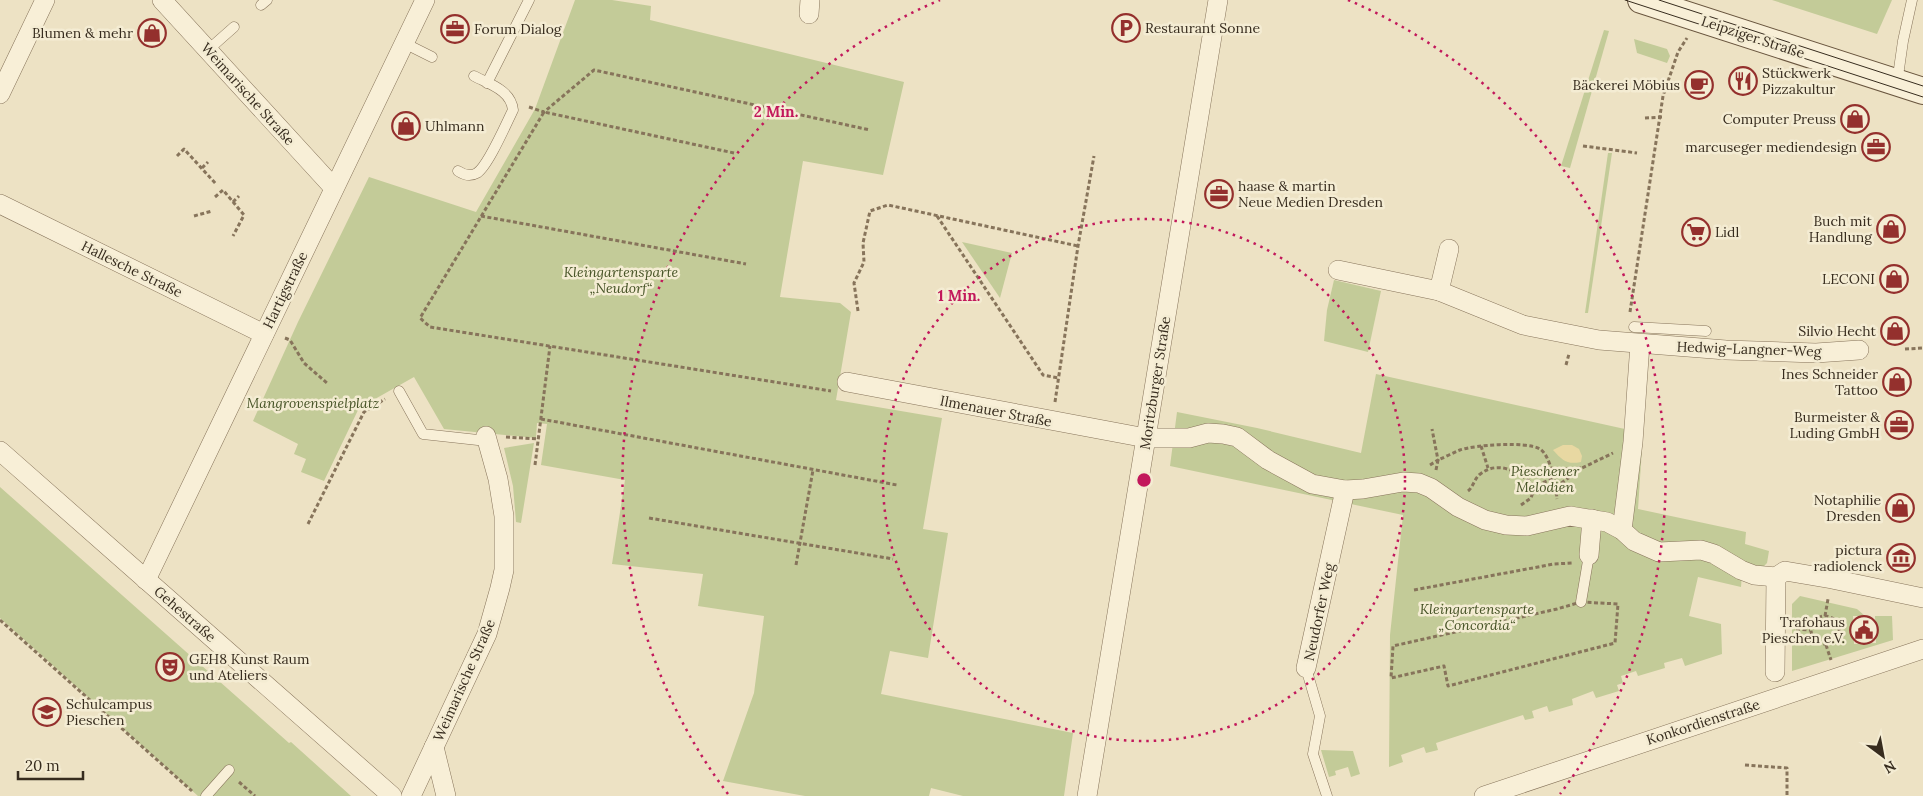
<svg xmlns="http://www.w3.org/2000/svg" width="1923" height="796" viewBox="0 0 1923 796" font-family="Lora,serif">
  <style>
    .green { fill: #c3cb98 }
    .sand { fill: #e8d8a2 }
    .lines { fill: none; stroke-linecap: round; stroke-linejoin: round }
    .lane-casing { stroke: #87745b; stroke-width: 11 }
    .street-casing { stroke: #87745b; stroke-width: 20 }
    .secondary-casing { stroke: #69553e; stroke-width: 28 }
    .path { stroke: #87745b; stroke-width: 3; stroke-dasharray: 4 2.5; stroke-linecap: butt }
    .lane { stroke: #f8efd7; stroke-width: 10 }
    .street { stroke: #f8efd7; stroke-width: 19 }
    .secondary { stroke: #f8efd7; stroke-width: 26 }
    .tram { stroke: #372c1e; stroke-width: 1 }
    .ring { fill: none; stroke: #c2185b; stroke-width: 2.5; stroke-dasharray: 2.5 5 }
    .labels { text-anchor: middle; stroke-width: 5; stroke-linejoin: round; paint-order: stroke }
    .poi-label { font-size: 14px; fill: #372c1e; stroke: #f4ecd3; text-anchor: end }
    .street-label { font-size: 14px; fill: #372c1e; stroke: #f4ecd3 }
    .park-label { font-size: 14px; font-style: italic; fill: #465326; stroke: #f4ecd3 }
    .centre { fill: #c2185b; stroke: #f4ecd3; stroke-width: 2.5 }
    .ring-label { font-size: 15px; text-anchor: middle; font-weight: bold; fill: #c2185b; stroke: #f4ecd3; stroke-width: 5; stroke-linejoin: round; paint-order: stroke }
  </style>
  <rect width="100%" height="100%" fill="#ede2c4"/>
  <g class="green">
    <path d="M575,0H612L651,6L650,20L904,82L883,175L803,161L780,297L840,303L851,312L836,400L942,418L923,529L948,533L928,658L890,651L881,694L1073,733L1064,796H963L931,788L929,796H805L723,781L754,693L764,616L698,606L703,574L612,564L625,480L541,465L547,424L537,423L536,438L444,429L414,377L359,408L324,481L301,472L306,459L294,454L298,444L253,421L298,322L369,177L476,212L535,109Z"/>
    <path d="M1772,0H1892L1877,34Z"/>
    <path d="M1604,30L1609,31L1570,168L1561,166Z"/>
    <path d="M1634,39L1667,49L1670,56L1667,63L1637,53Z"/>
    <path d="M1608,153H1612L1588,313H1585Z"/>
    <path d="M962,242L1012,253L1000,298Z"/>
    <path d="M1334,280L1381,291L1368,352L1324,341L1327,310Z"/>
    <path d="M1376,374L1643,433L1638,509L1746,532L1745,544L1769,551L1767,563L1762,568L1743,561L1741,587L1698,577L1689,616L1721,624L1722,654L1685,666L1682,658L1664,663L1665,668L1638,676L1636,671L1621,676L1623,683L1617,685L1619,691L1596,698L1593,691L1572,699L1573,705L1549,712L1547,706L1532,711L1534,718L1525,720L1523,715L1436,743L1438,750L1426,753L1424,747L1401,755L1403,762L1389,767L1390,635L1403,515L1170,466L1177,412L1257,428L1361,453Z"/>
    <path d="M534,443L521,523L516,522L513,486L504,448Z"/>
    <path d="M0,487L289,743L291,742L351,796H198L0,618Z"/>
    <path d="M1800,596L1857,609L1865,616H1853L1854,644L1876,643L1875,616H1892L1893,640L1792,671V604Z"/>
    <path d="M1321,750L1353,751L1360,774L1351,777L1348,767L1335,771L1336,775L1329,777Z"/>
  </g>
  <path class="sand" d="M1563,445H1572L1579,449L1582,456L1581,462C1567,465 1562,460 1553,450Z"/>
  <g class="lines">
    <defs>
      <g id="lane">
        <path d="M261,5L267,0"/>
        <path d="M404,43L432,57"/>
        <path d="M208,50L234,27"/>
        <path d="M487,83L529,0"/>
        <path d="M1897,83L1903,41L1912,0"/>
        <path d="M458,171C464,175 470,177 477,173C488,166 506,124 513,110C511,90 489,84 474,76"/>
        <path d="M1634,327L1706,331"/>
        <path d="M399,391L423,434L487,441"/>
        <path d="M1581,602L1589,555"/>
        <path d="M1306,668L1320,716L1313,754L1327,796"/>
        <path d="M206,796L229,770"/>
      </g>
      <g id="street">
        <path d="M162,0L334,188"/>
        <path d="M809,14L810,0"/>
        <path d="M0,94L45,0"/>
        <path d="M0,204L264,334"/>
        <path d="M1338,270L1439,291L1523,325L1599,340L1726,350L1816,353L1859,350"/>
        <path d="M1439,291L1449,249"/>
        <path d="M847,382L1146,438H1189L1208,433L1223,434L1237,437L1268,460L1312,484L1345,490L1363,489L1403,482L1419,483L1431,488L1458,507L1485,520L1506,525L1527,526L1570,516L1607,522L1622,530L1634,541L1659,552L1701,550L1714,554L1741,570L1754,575L1776,577"/>
        <path d="M0,451L392,796"/>
        <path d="M1622,530L1633,442L1640,344"/>
        <path d="M1589,555L1592,519"/>
        <path d="M146,580L425,0"/>
        <path d="M1306,668L1345,490"/>
        <path d="M1775,672L1776,577L1785,571L1832,579L1923,598"/>
        <path d="M434,747L446,796"/>
        <path d="M411,796L487,634L500,588L504,570V516L498,479L486,436"/>
        <path d="M1087,796L1218,0"/>
        <path d="M1484,796L1923,649"/>
      </g>
      <path id="secondary" d="M1641,0L1923,91"/>
    </defs>
    <use href="#lane" class="lane-casing"/>
    <use href="#street" class="street-casing"/>
    <use href="#secondary" class="secondary-casing"/>
    <g class="path">
      <path d="M529,107L544,112L594,70L870,130"/>
      <path d="M1645,118L1664,117"/>
      <path d="M1583,146L1637,153"/>
      <path d="M734,153L544,112L420,318L430,327L831,391"/>
      <path d="M177,156L184,149L216,184"/>
      <path d="M202,168L208,162"/>
      <path d="M215,197L223,190L244,215L233,236"/>
      <path d="M233,202L239,196"/>
      <path d="M194,216L212,211"/>
      <path d="M481,216L746,264"/>
      <path d="M937,216L1043,375L1059,378"/>
      <path d="M858,311L854,283L864,262L863,243L870,211L888,205L1078,246"/>
      <path d="M1630,312L1663,96L1678,52L1687,38"/>
      <path d="M285,338L290,340L304,363L327,383"/>
      <path d="M1905,349L1923,348"/>
      <path d="M1566,365L1569,354"/>
      <path d="M1055,402L1078,246L1094,156"/>
      <path d="M541,419L897,485"/>
      <path d="M506,437L538,439"/>
      <path d="M1481,446L1488,468"/>
      <path d="M535,465L550,346"/>
      <path d="M1430,465L1438,460L1432,429"/>
      <path d="M1436,470L1438,460C1445,457 1453,453 1460,450C1475,445 1526,441 1540,449C1551,456 1556,487 1557,499"/>
      <path d="M1551,470L1581,468"/>
      <path d="M1556,487L1582,468L1613,453"/>
      <path d="M1468,491C1473,487 1474,480 1479,475C1498,459 1519,472 1535,486L1554,478"/>
      <path d="M1521,505L1531,498L1535,486"/>
      <path d="M649,518L893,559"/>
      <path d="M308,524L364,412L385,399"/>
      <path d="M796,565L813,470"/>
      <path d="M1414,590L1554,564L1572,563"/>
      <path d="M1581,602L1618,604L1615,643L1448,686L1444,666L1391,678L1393,646L1557,609Z"/>
      <circle cx="1825" cy="630" r="14"/>
      <path d="M1825,616L1828,599"/>
      <path d="M0,620L192,791"/>
      <path d="M1796,629L1810,630"/>
      <path d="M1826,645L1831,660"/>
      <path d="M1745,765L1787,768V796"/>
      <path d="M239,782L255,796"/>
    </g>
    <use href="#lane" class="lane"/>
    <use href="#street" class="street"/>
    <use href="#secondary" class="secondary"/>
    <g class="tram">
      <path d="M1625,0L1923,97"/>
      <path d="M1659,0L1923,86"/>
    </g>
  </g>
  <g class="ring">
    <circle cx="1144" cy="480" r="261"/>
    <path d="M728 794A521 521 0 0 1 940 0M1348 0A521 521 0 0 1 1560 794"/>
  </g>
  <defs>
    <symbol id="parking-ring" viewBox="-11 -11 22 22"><circle r="9.5" fill="#f4ecd3" stroke="#94302d" stroke-width="1.5"/><path d="M-3.5-5.5H1a3.5 3.5 0 0 1 0 7H-1V5.5H-3.5ZM-1-3.4V-.6H.8a1.4 1.4 0 0 0 0-2.8Z" fill="#94302d"/></symbol>
    <symbol id="office-ring" viewBox="-11 -11 22 22"><circle r="9.5" fill="#f4ecd3" stroke="#94302d" stroke-width="1.5"/><path d="M-6-3h4V-5.5h4V-3h4V5H-6ZM-1-4.5V-3h2v-1.5ZM-6 0V1H6V0Z" fill="#94302d"/></symbol>
    <symbol id="shop-ring" viewBox="-11 -11 22 22"><circle r="9.5" fill="#f4ecd3" stroke="#94302d" stroke-width="1.5"/><path d="M-5-2.5h2.3a2.7 3.5 0 0 1 5.4 0H5L5.5 6h-11ZM-1.5-2.5h3a1.5 2.3 0 0 0-3 0Z" fill="#94302d"/></symbol>
    <symbol id="restaurant-ring" viewBox="-11 -11 22 22"><circle r="9.5" fill="#f4ecd3" stroke="#94302d" stroke-width="1.5"/><path d="M-5-6h1v4h1v-4h1v4h1v-4h1v5L-1.5 .5V6h-2V.5L-5-1ZM5-6V6H3V1.5H1.5Q1.5-4 5-6Z" fill="#94302d"/></symbol>
    <symbol id="cafe-ring" viewBox="-11 -11 22 22"><circle r="9.5" fill="#f4ecd3" stroke="#94302d" stroke-width="1.5"/><path d="M-5.5-4.5H6V0H3Q3 3.5 0 3.5H-2.5Q-5.5 3.5-5.5 0ZM3-3.2v2h1.7v-2ZM-6 4.5H4V6H-6Z" fill="#94302d"/></symbol>
    <symbol id="supermarket-ring" viewBox="-11 -11 22 22"><circle r="9.5" fill="#f4ecd3" stroke="#94302d" stroke-width="1.5"/><path d="M-6-5.5h2.5l.6 2H6L4.5 2H-2.5L-4.4-4H-6ZM-1.5 3.2a1.3 1.3 0 1 0 .1 0ZM3 3.2a1.3 1.3 0 1 0 .1 0Z" fill="#94302d"/></symbol>
    <symbol id="museum-ring" viewBox="-11 -11 22 22"><circle r="9.5" fill="#f4ecd3" stroke="#94302d" stroke-width="1.5"/><path d="M0-6L6-3V-2H-6V-3ZM-5-1h2V3h-2ZM-1-1h2V3h-2ZM3-1h2V3H3ZM-6 4H6V6H-6Z" fill="#94302d"/></symbol>
    <symbol id="civic-ring" viewBox="-11 -11 22 22"><circle r="9.5" fill="#f4ecd3" stroke="#94302d" stroke-width="1.5"/><path d="M-.6-6.5H3V-4.5H.6V-3L4-1V1h2V6H-6V1h2V-1L-.6-3ZM-1.2 2.5V6h2.4V2.5Z" fill="#94302d"/></symbol>
    <symbol id="theatre-ring" viewBox="-11 -11 22 22"><circle r="9.5" fill="#f4ecd3" stroke="#94302d" stroke-width="1.5"/><path d="M-5-5.5Q0-4 5-5.5V0Q5 5 0 6Q-5 5-5 0ZM-3.3-2.5H-1v1.5H-3.3ZM1-2.5H3.3v1.5H1ZM-2.8 1Q0 5.5 2.8 1Z" fill="#94302d"/></symbol>
    <symbol id="school-ring" viewBox="-11 -11 22 22"><circle r="9.5" fill="#f4ecd3" stroke="#94302d" stroke-width="1.5"/><path d="M0-5L7-2L0 1L-7-2ZM-4 1L0 2.5L4 1V4Q0 6-4 4Z" fill="#94302d"/></symbol>
  </defs>
  <g fill-rule="evenodd">
    <use href="#parking-ring" x="1110" y="12" width="32" height="32"/>
    <use href="#office-ring" x="439" y="13" width="32" height="32"/>
    <use href="#shop-ring" x="136" y="17" width="32" height="32"/>
    <use href="#restaurant-ring" x="1727" y="65" width="32" height="32"/>
    <use href="#cafe-ring" x="1683" y="69" width="32" height="32"/>
    <use href="#shop-ring" x="1839" y="103" width="32" height="32"/>
    <use href="#shop-ring" x="390" y="110" width="32" height="32"/>
    <use href="#office-ring" x="1860" y="131" width="32" height="32"/>
    <use href="#office-ring" x="1203" y="178" width="32" height="32"/>
    <use href="#shop-ring" x="1875" y="213" width="32" height="32"/>
    <use href="#supermarket-ring" x="1680" y="216" width="32" height="32"/>
    <use href="#shop-ring" x="1878" y="263" width="32" height="32"/>
    <use href="#shop-ring" x="1879" y="315" width="32" height="32"/>
    <use href="#shop-ring" x="1881" y="366" width="32" height="32"/>
    <use href="#office-ring" x="1883" y="409" width="32" height="32"/>
    <use href="#shop-ring" x="1884" y="492" width="32" height="32"/>
    <use href="#museum-ring" x="1885" y="542" width="32" height="32"/>
    <use href="#civic-ring" x="1848" y="614" width="32" height="32"/>
    <use href="#theatre-ring" x="154" y="651" width="32" height="32"/>
    <use href="#school-ring" x="31" y="696" width="32" height="32"/>
  </g>
  <g class="labels">
    <g class="poi-label">
      <text x="1145" y="33" text-anchor="start">Restaurant Sonne</text>
      <text x="474" y="34" text-anchor="start">Forum Dialog</text>
      <text x="133" y="38">Blumen &amp; mehr</text>
      <text x="1762" y="78" text-anchor="start">Stückwerk<tspan x="1762" dy="16">Pizzakultur</tspan></text>
      <text x="1680" y="90">Bäckerei Möbius</text>
      <text x="1836" y="124">Computer Preuss</text>
      <text x="425" y="131" text-anchor="start">Uhlmann</text>
      <text x="1857" y="152">marcuseger mediendesign</text>
      <text x="1238" y="191" text-anchor="start">haase &amp; martin<tspan x="1238" dy="16">Neue Medien Dresden</tspan></text>
      <text x="1872" y="226">Buch mit<tspan x="1872" dy="16">Handlung</tspan></text>
      <text x="1715" y="237" text-anchor="start">Lidl</text>
      <text x="1875" y="284">LECONI</text>
      <text x="1876" y="336">Silvio Hecht</text>
      <text x="1878" y="379">Ines Schneider<tspan x="1878" dy="16">Tattoo</tspan></text>
      <text x="1880" y="422">Burmeister &amp;<tspan x="1880" dy="16">Luding GmbH</tspan></text>
      <text x="1881" y="505">Notaphilie<tspan x="1881" dy="16">Dresden</tspan></text>
      <text x="1882" y="555">pictura<tspan x="1882" dy="16">radiolenck</tspan></text>
      <text x="1845" y="627">Trafohaus<tspan x="1845" dy="16">Pieschen e.V.</tspan></text>
      <text x="189" y="664" text-anchor="start">GEH8 Kunst Raum<tspan x="189" dy="16">und Ateliers</tspan></text>
      <text x="66" y="709" text-anchor="start">Schulcampus<tspan x="66" dy="16">Pieschen</tspan></text>
    </g>
    <g class="street-label">
      <text transform="translate(1753 37) rotate(18)" y="5">Leipziger Straße</text>
      <text transform="translate(248 94) rotate(48)" y="5">Weimarische Straße</text>
      <text transform="translate(132 269) rotate(26)" y="5">Hallesche Straße</text>
      <text transform="translate(285 290) rotate(-64)" y="5">Hartigstraße</text>
      <text transform="translate(1749 349) rotate(2)" y="5">Hedwig-Langner-Weg</text>
      <text transform="translate(1155 383) rotate(-81)" y="5">Moritzburger Straße</text>
      <text transform="translate(996 411) rotate(11)" y="5">Ilmenauer Straße</text>
      <text transform="translate(1319 612) rotate(-78)" y="5">Neudorfer Weg</text>
      <text transform="translate(185 614) rotate(41)" y="5">Gehestraße</text>
      <text transform="translate(464 680) rotate(-66)" y="5">Weimarische Straße</text>
      <text transform="translate(1703 722) rotate(-18)" y="5">Konkordienstraße</text>
    </g>
    <g class="park-label">
      <text x="621" y="277">Kleingartensparte<tspan x="621" dy="16">„Neudorf“</tspan></text>
      <text x="313" y="408">Mangrovenspielplatz</text>
      <text x="1545" y="476">Pieschener<tspan x="1545" dy="16">Melodien</tspan></text>
      <text x="1477" y="614">Kleingartensparte<tspan x="1477" dy="16">„Concordia“</tspan></text>
    </g>
  </g>
  <circle cx="1144" cy="480" r="8" class="centre"/>
  <g class="ring-label">
    <text x="776" y="117">2 Min.</text>
    <text x="959" y="301">1 Min.</text>
  </g>
  <g transform="translate(1883 756) rotate(148)" stroke="#f4ecd3" stroke-width="4" paint-order="stroke">
  <path d="M0-4L9 19L0 12L-9 19Z" fill="#372c1e"/>
  <text y="-8" font-size="14" font-weight="bold" text-anchor="middle" fill="#372c1e">N</text>
  </g>
  <path d="M18 771v8h65v-8" fill="none" stroke="#372c1e" stroke-width="2.5"/>
  <text x="25" y="771" font-size="15" fill="#372c1e" stroke="#f4ecd3" stroke-width="4" paint-order="stroke">20 m</text>
</svg>
